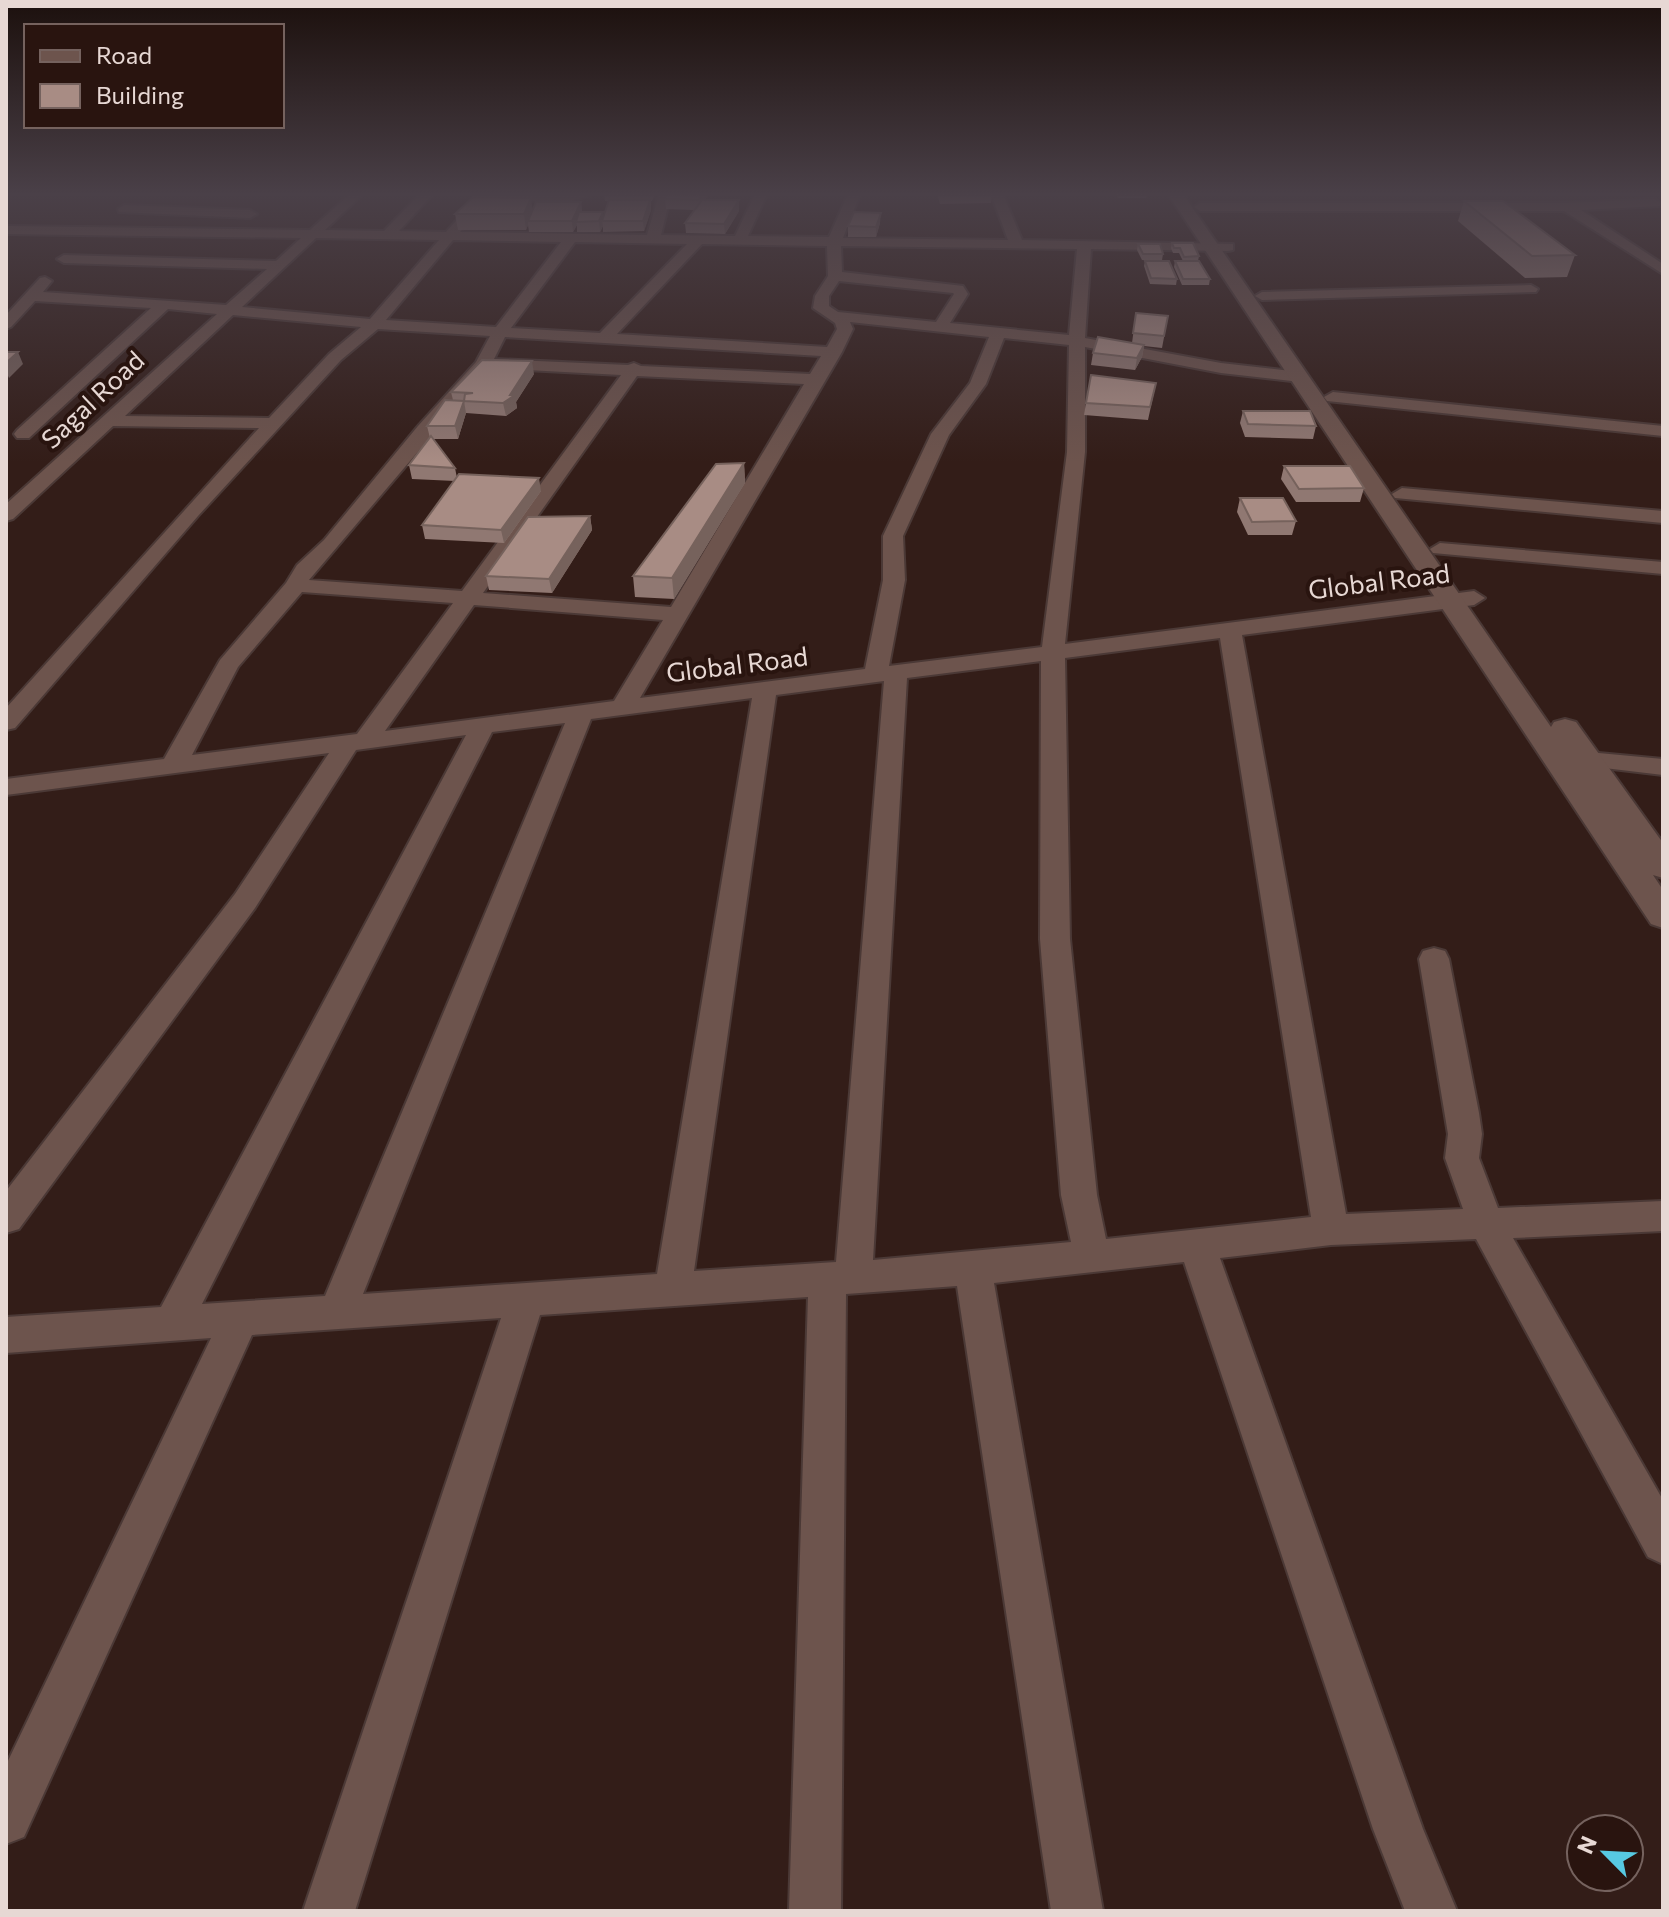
<svg xmlns="http://www.w3.org/2000/svg" width="1669" height="1917" viewBox="0 0 1669 1917" font-family="Commissioner,sans-serif">
  <style>
    .lines { fill: none; stroke-linecap: round; stroke-linejoin: round }
    .minor-casing { stroke: #4b3936; stroke-width: 4 }
    .tertiary-casing { stroke: #4b3936; stroke-width: 4 }
    .minor { fill: #6d544d; fill-rule: evenodd }
    .tertiary { fill: #6d544d; fill-rule: evenodd }
    .wall { fill: #907872 }
    .shaded-wall { fill: #76625c }
    .building { fill: #a88c84; stroke: #76625c; stroke-width: 2 }
    .labels { text-anchor: middle; stroke-width: 8; stroke-linejoin: round; paint-order: stroke }
    .far-street-label { font-size: 26px; fill: #e7d8d4; stroke: #29140f }
  </style>
  <rect width="100%" height="100%" fill="#331d18"/>
  <g class="lines">
    <defs>
      <g id="minor">
        <path d="M350,194H363L325,230L384,231L420,194H433L399,231L446,232L480,194H592L569,202L487,200L460,232L647,235L659,194H671L661,235L735,236L755,194H767L748,236L829,237L848,194H860L843,238L1008,240L991,194H1003L1022,240L1233,244V250L1228,251L1091,249L1085,338L1221,363L1300,372L1308,377L1300,382L1221,373L1085,347V452L1065,644L1474,591L1485,598L1474,605L1242,635L1346,1214L1463,1209L1445,1158L1448,1134L1419,959L1423,951L1434,948L1445,951L1449,959L1479,1113L1482,1134L1479,1158L1498,1208L1663,1201V1231L1513,1238L1663,1500V1564L1648,1557L1476,1239L1331,1245L1220,1258L1423,1829L1457,1911H1405L1373,1829L1184,1262L994,1283L1103,1911H1051L957,1286L846,1294L841,1911H789L808,1297L540,1315L355,1911H303L501,1318L252,1335L24,1837L6,1844V1765L211,1338L6,1353V1317L161,1307L466,735L356,750L255,908L19,1229L6,1233V1191L235,894L329,753L6,795V779L164,759L220,660L286,583L297,565L324,540L418,426L476,362L490,336L378,329L341,360L198,516L15,728L6,730V708L259,428L113,426L13,519L6,521V504L217,314L168,309L29,438H17L14,434L17,430L151,308L35,301L11,327L6,329V315L40,278L45,277L52,281L43,292L226,305L267,269L64,263L57,259L64,255L276,261L301,238L6,234V226L310,230ZM316,238L439,240L370,319L242,307ZM453,240L561,242L496,327L386,320ZM575,242L687,244L600,333L511,328ZM702,244L827,246L828,276L815,296L813,308L835,323L837,329L827,347L617,334ZM841,246L1077,249L1069,335L950,323L968,294L963,286L842,272ZM839,281L953,293L954,294L936,322L838,312L829,306V296ZM233,315L361,327L329,354L269,418L125,416ZM850,322L989,337L970,383L931,434L883,536V580L865,669L640,698L842,352L853,329ZM505,337L821,356L810,374L641,366L634,363L628,365L494,359ZM1004,338L1069,345L1067,452L1042,647L889,666L905,580L903,536L949,435L986,384ZM489,368L621,375L462,591L309,580ZM637,376L804,384L671,607L483,593ZM302,592L453,603L357,734L192,755L238,667ZM474,605L663,620L614,701L385,731ZM1220,638L1311,1217L1106,1239L1097,1195L1070,939L1065,658ZM1041,661L1040,939L1061,1195L1071,1242L873,1260L907,678ZM884,681L836,1262L694,1271L776,695ZM752,698L657,1274L363,1294L591,719ZM565,723L325,1296L202,1304L492,732Z"/>
        <path d="M1655,199L1661,203L1660,206L1581,210L1663,264V274L1564,211H1200L1194,207L1200,203H1567Z"/>
        <path d="M124,205L250,210L257,214L250,218L119,212L118,209Z"/>
        <path d="M1531,285L1538,289L1536,292L1262,300L1255,296L1262,292Z"/>
        <path d="M1333,392L1663,426V436L1327,401L1324,397Z"/>
        <path d="M1402,488L1663,511V523L1395,498L1392,494Z"/>
        <path d="M1440,543L1663,562V574L1433,553L1430,549Z"/>
        <path d="M1588,752L1663,759V775L1579,765L1575,760L1579,755Z"/>
      </g>
      <path id="tertiary" d="M1168,194H1183L1551,727L1554,722L1565,719L1576,722L1663,843V878L1653,875L1663,890V928L1651,924Z"/>
    </defs>
    <use href="#minor" class="minor-casing"/>
    <use href="#tertiary" class="tertiary-casing"/>
    <use href="#minor" class="minor"/>
    <use href="#tertiary" class="tertiary"/>
  </g>
  <g class="wall">
    <path d="M604,194H655L652,201H651V210L644,231L603,232V226L600,232H577V225L573,232H529L528,225L526,230H458L455,214L533,209L581,202L582,212H603V218L608,201H605Z"/>
    <path d="M937,194H992L991,203L940,204Z"/>
    <path d="M1116,194H1147L1146,198H1118Z"/>
    <path d="M665,199L739,200V211L725,234L686,233L685,223L694,210L666,209Z"/>
    <path d="M1464,201L1575,255L1567,277L1525,278L1458,221Z"/>
    <path d="M880,223L876,237H848V226Z"/>
    <path d="M1172,243L1199,256L1198,261L1210,279L1209,285H1182L1174,267L1175,261H1183L1179,253H1173L1171,248Z"/>
    <path d="M1138,244L1163,254L1162,260H1142L1137,250Z"/>
    <path d="M1145,261L1177,279L1176,285L1150,284L1144,266Z"/>
    <path d="M1136,313L1168,316L1162,348L1144,346L1142,357L1135,370L1091,365L1093,353L1132,343Z"/>
    <path d="M534,374L516,402L517,408L506,416L466,413L458,439H433L455,468L457,478L541,491L504,543L425,539L422,525L455,481L412,479L409,465L430,438L427,426L453,400L451,392Z"/>
    <path d="M1156,383L1148,420L1084,415L1086,403Z"/>
    <path d="M1243,411L1316,426L1313,439L1245,437L1240,423Z"/>
    <path d="M744,463L745,483L674,599L635,597L633,576Z"/>
    <path d="M1284,466L1364,488L1360,502H1296L1281,479Z"/>
    <path d="M1240,498L1296,521L1292,535H1248L1237,512Z"/>
    <path d="M590,516L592,530L552,593L489,590L486,576Z"/>
  </g>
  <g class="shaded-wall">
    <path d="M702,194H709L699,210V200Z"/>
    <path d="M531,198L533,213L528,221V225L526,230L524,214Z"/>
    <path d="M650,200L651,210L644,231L643,221Z"/>
    <path d="M739,200V211L725,234L724,224Z"/>
    <path d="M581,202L582,212L576,222L577,225L573,232L572,221Z"/>
    <path d="M603,212L604,221H602L603,226L600,232L599,221Z"/>
    <path d="M881,213L880,223L876,237V227Z"/>
    <path d="M1144,345L1142,357L1135,370L1137,358Z"/>
    <path d="M18,352L23,364L9,378L6,371V363Z"/>
    <path d="M532,361L534,374L516,402L517,408L506,416L503,403Z"/>
    <path d="M464,401L466,413L458,439L455,426Z"/>
    <path d="M744,463L745,483L674,599L672,578Z"/>
    <path d="M539,478L541,491L504,543L501,530Z"/>
    <path d="M590,516L592,530L552,593L549,579Z"/>
  </g>
  <g class="building">
    <path d="M667,194H702L699,200L665,199Z"/>
    <path d="M473,197L531,198L524,214H455Z"/>
    <path d="M609,200H650L643,221H602Z"/>
    <path d="M702,200H739L724,224L685,223Z"/>
    <path d="M1464,201H1503L1575,255L1532,256Z"/>
    <path d="M536,202H581L572,221H528Z"/>
    <path d="M579,212H603L599,221L576,222Z"/>
    <path d="M854,212L881,213L876,227L848,226Z"/>
    <path d="M1172,243H1193L1199,256L1184,257L1180,248H1174Z"/>
    <path d="M1138,244H1160L1163,254H1143Z"/>
    <path d="M1145,261H1169L1177,279L1151,278Z"/>
    <path d="M1175,261H1199L1210,279H1183Z"/>
    <path d="M1136,313L1168,316L1164,336L1133,333Z"/>
    <path d="M1098,337L1144,345L1137,358L1093,353Z"/>
    <path d="M6,352H18L6,363Z"/>
    <path d="M482,360L532,361L510,395H515L503,403L464,401L465,394L473,393L451,392Z"/>
    <path d="M1091,375L1156,383L1150,407L1086,403Z"/>
    <path d="M445,400L464,401L455,426H427Z"/>
    <path d="M1243,411H1310L1316,426L1248,424Z"/>
    <path d="M431,436L455,468L409,465Z"/>
    <path d="M744,463L672,578L633,576L716,464Z"/>
    <path d="M1284,466H1350L1364,488L1299,489Z"/>
    <path d="M459,474L539,478L501,530L422,525Z"/>
    <path d="M1240,498H1283L1296,521L1252,522Z"/>
    <path d="M590,516L549,579L486,576L528,517Z"/>
  </g>
  <linearGradient id="sky" x2="0" y2="1"><stop stop-color="#1c100d"/><stop offset="0.42" stop-color="#4a4048"/><stop offset="1" stop-color="#4a4048" stop-opacity="0"/></linearGradient>
  <rect width="1669" height="462" fill="url(#sky)"/>
  <g class="labels">
    <g class="far-street-label">
      <text transform="translate(93 400) rotate(-43)" y="9">Sagal Road</text>
      <text transform="translate(1379 582) rotate(-7)" y="9">Global Road</text>
      <text transform="translate(737 665) rotate(-7)" y="9">Global Road</text>
    </g>
  </g>
  <rect width="1669" height="1917" fill="none" stroke="#e7d8d4" stroke-width="16"/>
  <rect x="24" y="24" width="260" height="104" fill="#29140f" stroke="#75625e" stroke-width="2"/>
  <rect x="40" y="50" width="40" height="12" fill="#6d544d" stroke="#75625e" stroke-width="2"/>
  <text x="96" y="64" font-size="24" fill="#e7d8d4">Road</text>
  <rect x="40" y="84" width="40" height="24" fill="#a88c84" stroke="#75625e" stroke-width="2"/>
  <text x="96" y="104" font-size="24" fill="#e7d8d4">Building</text>
  <g transform="translate(1605 1853) rotate(294)"><circle r="38" fill="#29140f" stroke="#75625e" stroke-width="2"/>
  <path d="M0-6L14 30L0 20L-14 30Z" fill="#57c9e2"/>
  <text y="-12" font-size="22" font-weight="bold" text-anchor="middle" fill="#e7d8d4">N</text>
  </g>
</svg>
